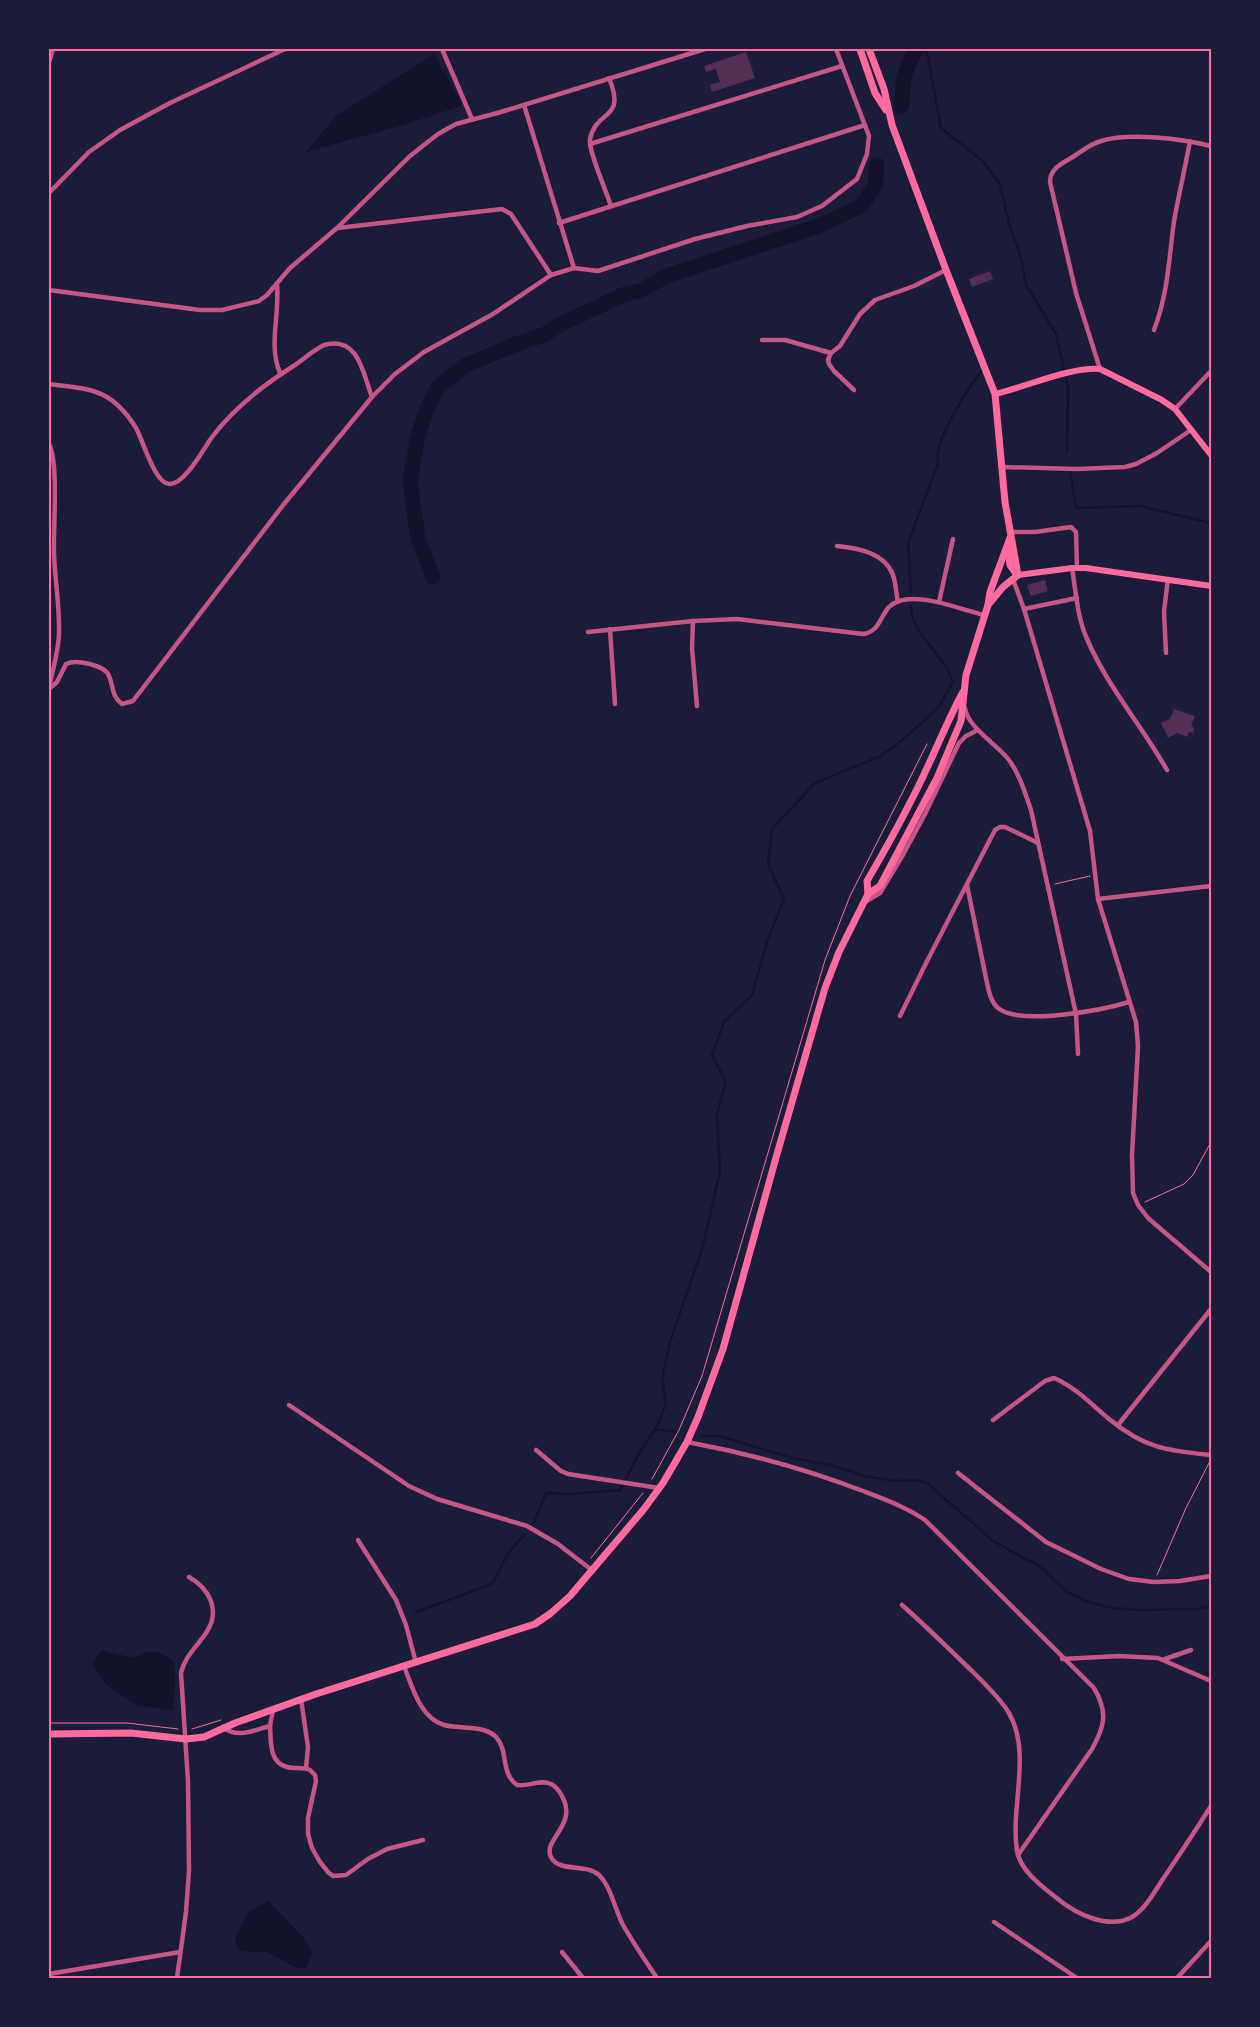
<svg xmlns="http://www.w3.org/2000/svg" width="1260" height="2027" viewBox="0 0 1260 2027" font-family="Karla,sans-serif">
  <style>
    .water { fill: #12122b }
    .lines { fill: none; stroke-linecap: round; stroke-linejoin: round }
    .stream { stroke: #12122b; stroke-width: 2.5 }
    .river { stroke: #12122b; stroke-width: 15 }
    .building { fill: #542f53 }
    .path { stroke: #ff6b9d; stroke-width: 1 }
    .minor { stroke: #c65784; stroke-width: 4.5 }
    .secondary { stroke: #ff6b9d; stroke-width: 6 }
    .primary { stroke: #ff6b9d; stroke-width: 7 }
    .neatline { fill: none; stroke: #ff6b9d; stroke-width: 2 }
  </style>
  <rect width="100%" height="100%" fill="#1b1b3a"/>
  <g class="water">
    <path d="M434,54L454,89L461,106L403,125L306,152L336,116Z"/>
    <path d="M102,1650L133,1658C151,1649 159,1650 174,1662L175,1684L173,1710L137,1706L106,1684L92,1664Z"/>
    <path d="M268,1901L302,1936L313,1952L306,1969L293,1966L267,1952L238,1951L235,1938L248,1912Z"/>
  </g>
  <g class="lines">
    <g class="stream">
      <path d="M925,49L928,57L941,128L983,161L1000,184L1009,224L1021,258L1026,285L1056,334L1068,387L1067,451"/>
      <path d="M1070,471L1076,508L1140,506L1211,523"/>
      <path d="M911,592L908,543L938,463C938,460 937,455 938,452C941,432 968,388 981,372"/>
      <path d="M655,1429L676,1432"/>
      <path d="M701,1436H719L792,1458L830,1465L865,1476L896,1481L915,1480L927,1483L992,1540L1021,1557L1037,1564L1067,1592L1088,1602L1113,1608L1138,1610L1196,1609L1211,1606"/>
      <path d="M534,1522L546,1493L570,1494L620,1490L637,1457L658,1424L666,1403L662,1379L670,1342L703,1246L720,1172L717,1114L726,1082L712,1055L724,1022L752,995L768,939L784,899L768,864L772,829L815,783L881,756L906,737L938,708L953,682C950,676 948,669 944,664C932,646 911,629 911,606"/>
      <path d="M416,1612L492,1584C505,1561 504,1554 525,1535"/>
    </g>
    <g class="river">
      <path d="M901,107C904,98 902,92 903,83C904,71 911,60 916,49"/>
      <path d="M433,577L418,539L410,481L417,440L426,411L438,387L466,365L519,343L544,335L557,326L625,294L642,290L666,276L819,226L861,206L875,186L877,165"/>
    </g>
  </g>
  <g class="building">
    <path d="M746,52L755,78L712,92L710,85L720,82L716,69L706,72L704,66Z"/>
    <path d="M990,271L993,279L972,287L969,279Z"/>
    <path d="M1045,580L1048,591L1031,596L1027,585Z"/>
    <path d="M1174,709L1195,716L1191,726L1194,728L1193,733L1189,732L1187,737L1177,733L1168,738L1161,723L1170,719Z"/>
  </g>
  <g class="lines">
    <g class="path">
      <path d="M1055,884L1090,876"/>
      <path d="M1145,1202L1184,1184L1193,1175L1211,1142"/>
      <path d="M652,1479L679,1430L702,1376L825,960L850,896L927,744"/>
      <path d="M591,1558L643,1493"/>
      <path d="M1157,1575L1186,1508L1210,1461"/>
      <path d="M49,1723H127L178,1729"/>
      <path d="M192,1729L221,1720"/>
    </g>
    <g class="minor">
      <path d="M442,49L472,119"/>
      <path d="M49,63L53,49"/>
      <path d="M609,78C627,121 596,109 590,139C588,150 607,193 611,206"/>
      <path d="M524,105L574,268"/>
      <path d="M590,144L842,66"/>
      <path d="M49,193L89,152L120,130L170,103L285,49"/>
      <path d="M559,223L865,125"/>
      <path d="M338,228L502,209L511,214L551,275"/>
      <path d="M277,285C280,314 268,346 280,373"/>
      <path d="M49,290L200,310H222L259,301L267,295L290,268L337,228L410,156L438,134L456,124L501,112L705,49"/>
      <path d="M1154,330C1168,294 1169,258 1174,221C1179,194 1185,168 1190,141"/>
      <path d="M762,340H785L831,353"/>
      <path d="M1100,369L1076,293L1050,182C1050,169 1061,164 1071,158C1081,152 1090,144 1101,141C1129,132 1183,139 1211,146"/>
      <path d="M49,384C91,389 112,389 136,428C143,440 155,485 170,484C185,484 204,448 212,437C234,408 262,386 292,367C303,360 312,351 324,345C359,335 363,374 372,397"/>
      <path d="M854,390L834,371L829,364L828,360L831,353L840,346L860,314L875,300L914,286L946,270"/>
      <path d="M1175,409L1211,371"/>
      <path d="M49,444C59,463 53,529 54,554C55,581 60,608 59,635C58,652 53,670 49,687"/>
      <path d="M1002,467L1077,469L1125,467L1136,464L1157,453L1191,430"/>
      <path d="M1010,532H1035L1071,527L1076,532L1077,568"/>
      <path d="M837,546C858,548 885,553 893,575C896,584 896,593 898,602"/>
      <path d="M1072,568C1076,591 1077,617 1087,639C1107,686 1142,726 1167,770"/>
      <path d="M1013,579L1024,609L1090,831L1098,899L1136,1022L1138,1046L1132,1155L1133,1193L1138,1205L1148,1218L1211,1272"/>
      <path d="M939,602L953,539"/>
      <path d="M1024,609L1077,598"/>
      <path d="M693,621L692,648L697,706"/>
      <path d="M610,629L615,704"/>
      <path d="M588,632L693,621L737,619L863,634C879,632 880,617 889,607C909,587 961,610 984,615"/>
      <path d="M1166,653L1164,611L1168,579"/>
      <path d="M49,689L57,682L66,664C76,659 105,665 109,676C114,687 111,696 122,704L133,701L284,504L372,397L395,374L424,352L493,314L551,275L574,268L598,271L695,239L747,226L797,217L822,206L857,179L867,154L869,136L836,49"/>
      <path d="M965,708C968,728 996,743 1009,760C1020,775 1025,793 1031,810L1076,1014L1078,1054"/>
      <path d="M967,885L987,983C989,992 991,1002 998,1008C1020,1026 1103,1010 1129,1002"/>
      <path d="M1098,899L1211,886"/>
      <path d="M865,902L880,893L904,853L925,814L959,743L966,736L978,730"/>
      <path d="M900,1016L927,961L995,830L1000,827H1005L1038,843"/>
      <path d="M289,1405L409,1486L437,1499L527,1526L558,1544L593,1571"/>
      <path d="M993,1420L1045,1381L1054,1378C1075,1387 1091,1404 1109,1419C1144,1448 1168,1451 1211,1455"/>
      <path d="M1118,1425L1211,1309"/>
      <path d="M687,1442C747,1453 806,1469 863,1491C884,1499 906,1507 925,1520L1094,1688C1108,1712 1105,1726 1092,1749L1018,1855"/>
      <path d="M536,1450L561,1471L568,1474L659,1488"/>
      <path d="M958,1473L1046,1542L1101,1569L1129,1579L1154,1582L1180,1581L1211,1576"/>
      <path d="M358,1540L396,1600L406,1625L416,1663"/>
      <path d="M902,1605C927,1627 950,1650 974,1673C986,1685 1000,1698 1009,1713C1032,1753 1010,1807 1017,1851C1021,1872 1043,1887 1058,1899C1076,1914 1109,1930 1132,1917C1147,1908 1157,1887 1167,1873C1182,1851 1197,1828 1211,1806"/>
      <path d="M1062,1659L1119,1656L1158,1658L1211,1681"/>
      <path d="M1165,1659L1191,1650"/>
      <path d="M404,1666C412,1686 420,1718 444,1725C452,1727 462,1727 471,1728C480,1729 489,1730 496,1737C509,1751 500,1773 517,1785C528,1787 540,1779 551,1784C556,1786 560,1792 563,1798C577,1825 542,1841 551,1857C559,1873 586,1863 599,1875C611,1887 615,1909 622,1923C633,1943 645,1960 657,1978"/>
      <path d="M301,1699L308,1747L306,1768"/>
      <path d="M270,1726C271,1741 269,1763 287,1767C295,1769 303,1767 310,1770L315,1775L316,1781L308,1818V1834L312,1848L320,1862L328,1872L333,1876L346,1875L368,1859L387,1849L423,1840"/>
      <path d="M223,1727C237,1739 254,1730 270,1726L273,1710"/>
      <path d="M994,1922L1077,1978"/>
      <path d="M562,1952L583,1978"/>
      <path d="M49,1974L180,1952"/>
      <path d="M177,1978L186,1912L189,1871L188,1781L181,1673C185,1656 196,1648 206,1633C221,1611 210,1589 189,1577"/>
      <path d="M1177,1978L1211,1941"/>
    </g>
    <g class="secondary">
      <path d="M995,394C1026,387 1069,367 1100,369L1162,400L1175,409L1211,455"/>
      <path d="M1018,575L1072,568H1086L1211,586"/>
    </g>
    <g class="primary">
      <path d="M860,49L875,93L886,110"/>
      <path d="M869,49L884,89L892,125L946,270L995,394L1005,502L1018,575"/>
      <path d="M1008,549L1010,565L1017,575"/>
      <path d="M988,605L1003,587L1018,575"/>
      <path d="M868,894L880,886L937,778L961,721L966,675L988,605L990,592L1010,538"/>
      <path d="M49,1734L131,1733L186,1739L204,1737L235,1723L316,1694L535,1624L551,1613L570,1596L644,1509L663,1483L687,1442L698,1417L723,1349L777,1154L825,988L839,952L868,894L867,881C884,852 900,823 915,793C932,760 945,725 963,692"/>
    </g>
  </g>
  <rect width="1260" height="2027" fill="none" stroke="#1b1b3a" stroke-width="100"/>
  <rect x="50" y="50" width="1160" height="1927" class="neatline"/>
</svg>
